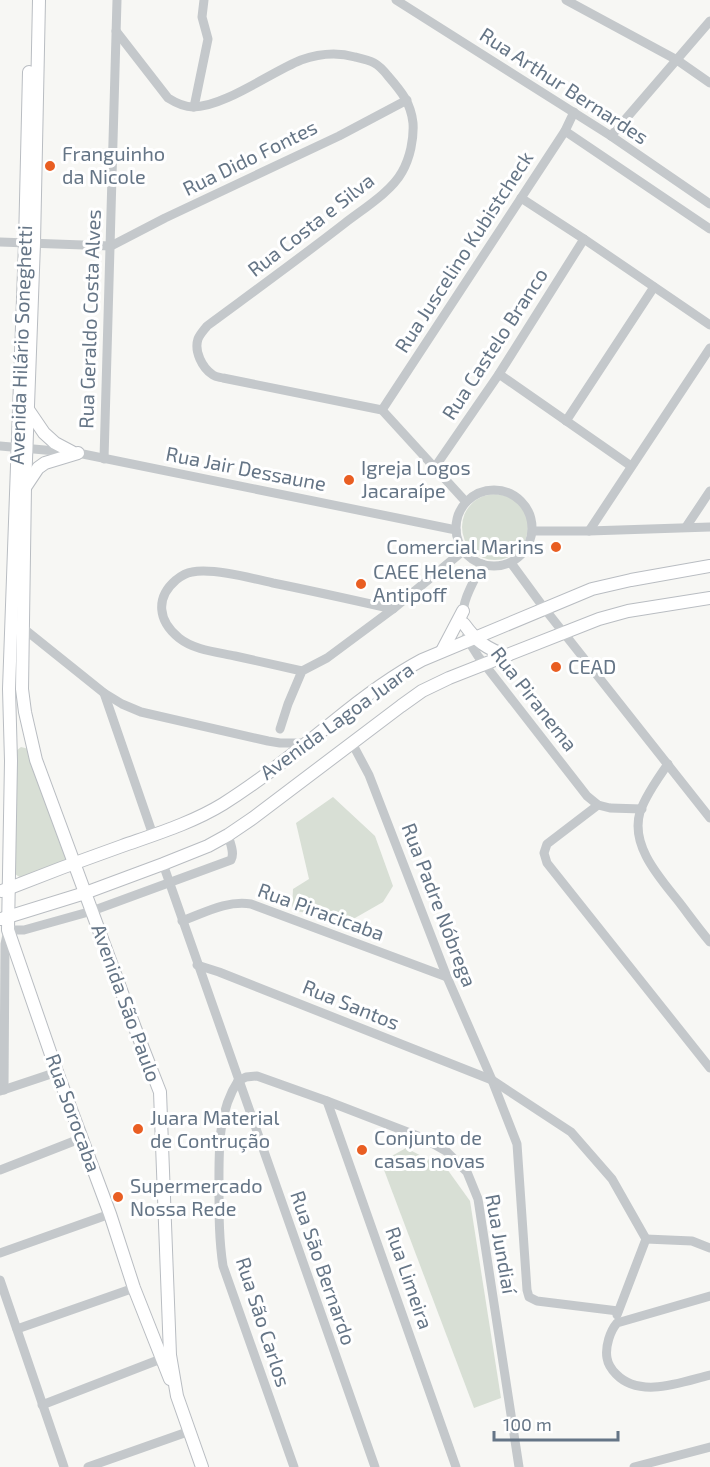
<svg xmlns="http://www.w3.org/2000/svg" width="710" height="1467" viewBox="0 0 710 1467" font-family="'Exo 2',sans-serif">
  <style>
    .green { fill: #d8dfd5 }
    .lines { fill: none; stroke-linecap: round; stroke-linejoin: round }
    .secondary-casing { stroke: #b9bdc2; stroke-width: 14 }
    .street { stroke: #c4c8cb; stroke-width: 9 }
    .secondary { stroke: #fff; stroke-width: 12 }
    .poi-dot { fill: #e95e22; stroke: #fff; stroke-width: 2 }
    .labels { text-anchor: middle; stroke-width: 6; stroke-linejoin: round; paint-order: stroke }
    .street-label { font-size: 20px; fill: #657586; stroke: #fff }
    .poi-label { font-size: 20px; fill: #657586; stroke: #fff; text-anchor: start }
  </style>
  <rect width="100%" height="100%" fill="#f7f7f4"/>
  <g class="green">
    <circle cx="495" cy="527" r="33"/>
    <path d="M21,747L29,749L67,859L21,878L15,874L16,751Z"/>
    <path d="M333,797L375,836L393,886L383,902L348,922L292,910L293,889L309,879L296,823Z"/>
    <path d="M406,1148L447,1169L470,1201L501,1398L474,1408L381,1162Z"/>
  </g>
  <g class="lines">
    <defs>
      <g id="secondary">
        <path d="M39,0L34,243L25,487L22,689L25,712L36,760L135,1028L160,1092L170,1355L177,1396L202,1467"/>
        <path d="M29,72L25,243L9,689L11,761L8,930L57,1072L110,1214L134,1288L170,1379"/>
        <path d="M29,411L44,433L55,443L72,452"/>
        <path d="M26,486L38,468L45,463L78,453"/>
        <path d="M464,624C477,642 486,648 507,656"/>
        <path d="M442,651L463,611"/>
        <path d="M2,891C42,875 82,860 122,846C156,834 192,823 223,804C261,780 297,751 333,722C361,699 390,677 422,660L592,589L631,580L710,566"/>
        <path d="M1,919L85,893L163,864L208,846L228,835L253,818L401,706L422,691L449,678L599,619L628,611L710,598"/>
      </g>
    </defs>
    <use href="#secondary" class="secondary-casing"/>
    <g class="street">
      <path d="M396,0L611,136L710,204"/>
      <path d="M566,0L677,60L710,83"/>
      <path d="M116,31L168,98C176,103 184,107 193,107C224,107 271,72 301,60C318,54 337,52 355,57C372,61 377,62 388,76C401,91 411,103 413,123C414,139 410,158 402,172C391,192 363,209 345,223C300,258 253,292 207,326C204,330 200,334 198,339C194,351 202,368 213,375C216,377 219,377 223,378L382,410L466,502"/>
      <path d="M194,107L208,39L202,17L204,0"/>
      <path d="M565,131L710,229"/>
      <path d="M611,136L710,21"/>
      <path d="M521,198L584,239L710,325"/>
      <path d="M0,242L111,246L165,218L339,136L407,100"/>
      <path d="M499,374L631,466"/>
      <path d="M382,410L565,131L574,112"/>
      <path d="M566,421L654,287"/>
      <path d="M0,446L78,453L456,530"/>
      <path d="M104,459L117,0"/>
      <path d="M435,467L499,374L584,239"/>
      <circle cx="494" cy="528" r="38"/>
      <path d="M686,527L710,491"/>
      <path d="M534,531H589L710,527"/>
      <path d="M589,531L710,348"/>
      <path d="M511,563L544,608L710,818"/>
      <path d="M463,617C462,599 475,580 482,564"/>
      <path d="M18,627L23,628L104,693L122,704L141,712L268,741L280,743H306"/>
      <path d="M466,637L478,656L587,796L598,805L610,808L642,809"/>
      <path d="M302,671C279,666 257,661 235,656C216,652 194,650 179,638C158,621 155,598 176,580C181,576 185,573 192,572C213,568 251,578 273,583C313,591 353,600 393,609"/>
      <path d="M104,693L153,835"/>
      <path d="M280,729L288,704L302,671L327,658L393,609L463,551"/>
      <path d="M352,743L369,775L447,977L492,1080L517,1144L527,1290L529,1297L537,1301L618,1311"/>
      <path d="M668,764C658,778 645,797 640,812C630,846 660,878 679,902C689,915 699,929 710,942"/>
      <path d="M598,805L547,844L544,853L547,863L710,1068"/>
      <path d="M163,864L375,1467"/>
      <path d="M182,921C204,913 227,900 251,904L447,977"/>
      <path d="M197,965L219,972L492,1080L571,1132L612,1179L646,1239"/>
      <path d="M238,1081L246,1077L257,1076L327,1101L423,1138L446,1151L467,1172L478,1199L519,1467"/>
      <path d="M238,1081C217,1113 219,1153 219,1190C219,1216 219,1240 223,1266L294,1467"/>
      <path d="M4,1090L5,944L8,930H24L92,911L231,860C235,853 230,843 228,835"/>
      <path d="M0,1091L57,1072"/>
      <path d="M327,1101L456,1467"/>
      <path d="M0,1170L82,1138"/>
      <path d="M646,1239L692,1241L710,1248"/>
      <path d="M0,1253L110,1214"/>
      <path d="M0,1280L64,1467"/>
      <path d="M710,1296L617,1323C610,1331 605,1347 607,1358C608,1364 612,1370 616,1374C640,1399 682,1382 710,1375"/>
      <path d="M617,1315L646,1239"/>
      <path d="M17,1329L134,1288"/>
      <path d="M42,1405L166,1357"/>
      <path d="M88,1467L190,1431"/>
      <path d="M634,1467L710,1447"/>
    </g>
    <use href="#secondary" class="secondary"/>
  </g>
  <g class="poi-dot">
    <circle cx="50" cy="166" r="6"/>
    <circle cx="349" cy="480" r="6"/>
    <circle cx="556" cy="547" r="6"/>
    <circle cx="361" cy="584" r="6"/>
    <circle cx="556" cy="667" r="6"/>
    <circle cx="138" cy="1129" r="6"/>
    <circle cx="362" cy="1150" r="6"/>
    <circle cx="118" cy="1197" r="6"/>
  </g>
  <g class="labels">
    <g class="street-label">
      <text transform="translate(564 86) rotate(33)" y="7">Rua Arthur Bernardes</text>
      <text transform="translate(250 158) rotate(-26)" y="7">Rua Dido Fontes</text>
      <text transform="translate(311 225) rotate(-38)" y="7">Rua Costa e Silva</text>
      <text transform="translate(464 252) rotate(-57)" y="7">Rua Juscelino Kubistcheck</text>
      <text transform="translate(90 319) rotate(-88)" y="7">Rua Geraldo Costa Alves</text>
      <text transform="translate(495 344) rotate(-57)" y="7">Rua Castelo Branco</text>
      <text transform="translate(21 345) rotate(-88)" y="7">Avenida Hilário Soneghetti</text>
      <text transform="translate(246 469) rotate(11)" y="7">Rua Jair Dessaune</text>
      <text transform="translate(534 699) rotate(52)" y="7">Rua Piranema</text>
      <text transform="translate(337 721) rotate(-36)" y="7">Avenida Lagoa Juara</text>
      <text transform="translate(439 905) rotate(69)" y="7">Rua Padre Nóbrega</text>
      <text transform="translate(321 912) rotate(20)" y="7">Rua Piracicaba</text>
      <text transform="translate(126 1003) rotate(70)" y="7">Avenida São Paulo</text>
      <text transform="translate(351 1005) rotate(22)" y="7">Rua Santos</text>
      <text transform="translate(73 1113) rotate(70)" y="7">Rua Sorocaba</text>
      <text transform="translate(501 1244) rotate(80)" y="7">Rua Jundiaí</text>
      <text transform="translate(323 1268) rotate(71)" y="7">Rua São Bernardo</text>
      <text transform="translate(409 1278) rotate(71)" y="7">Rua Limeira</text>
      <text transform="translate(263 1322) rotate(72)" y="7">Rua São Carlos</text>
    </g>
    <g class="poi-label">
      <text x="62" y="161">Franguinho<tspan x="62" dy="23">da Nicole</tspan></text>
      <text x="361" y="475">Igreja Logos<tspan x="361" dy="23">Jacaraípe</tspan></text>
      <text x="544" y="554" text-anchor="end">Comercial Marins</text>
      <text x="373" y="579">CAEE Helena<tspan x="373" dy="23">Antipoff</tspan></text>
      <text x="568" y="674">CEAD</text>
      <text x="150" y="1125">Juara Material<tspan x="150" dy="23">de Contrução</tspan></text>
      <text x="374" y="1145">Conjunto de<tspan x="374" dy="23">casas novas</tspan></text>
      <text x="130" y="1193">Supermercado<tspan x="130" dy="23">Nossa Rede</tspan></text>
    </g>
  </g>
  <path d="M494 1431v9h124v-9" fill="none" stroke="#657586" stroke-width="3"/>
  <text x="503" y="1431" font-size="18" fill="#657586" stroke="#ffffff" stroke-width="4.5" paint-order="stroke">100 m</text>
</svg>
